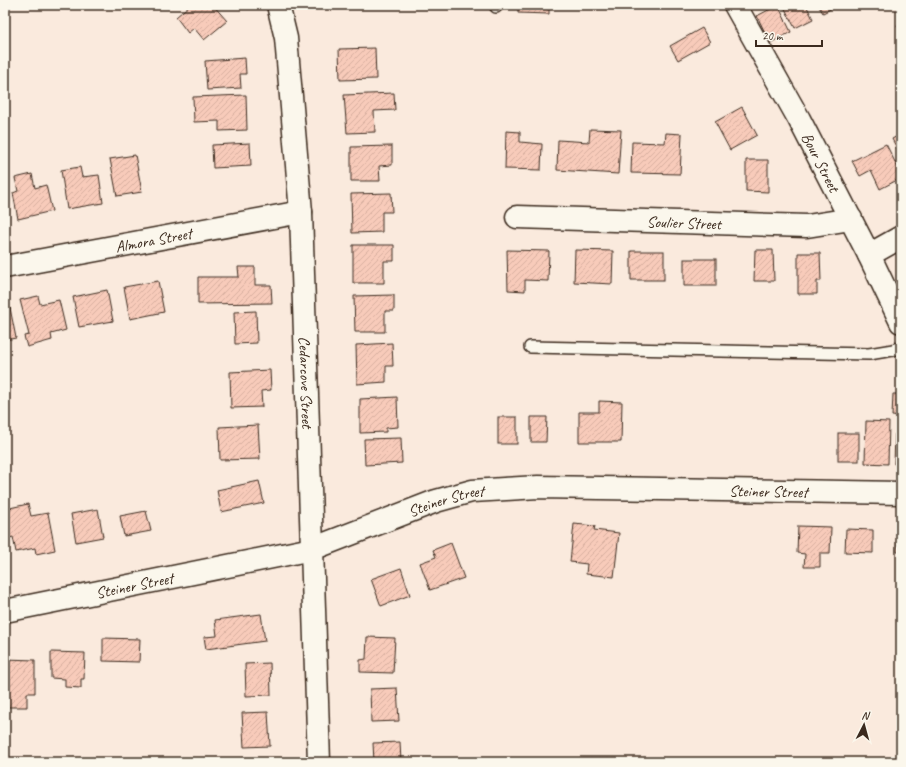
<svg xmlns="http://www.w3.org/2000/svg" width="906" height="767" viewBox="0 0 906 767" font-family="Caveat,sans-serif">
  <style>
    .building { fill: url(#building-hatch); stroke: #3b2a1e }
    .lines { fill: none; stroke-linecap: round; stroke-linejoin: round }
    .service-casing { stroke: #3b2a1e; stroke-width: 14 }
    .minor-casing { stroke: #3b2a1e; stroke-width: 25 }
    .service { stroke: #fbf7ec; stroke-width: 11 }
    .minor { stroke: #fbf7ec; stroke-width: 22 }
    .labels { text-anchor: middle; stroke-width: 3; stroke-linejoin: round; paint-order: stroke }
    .street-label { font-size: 16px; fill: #3b2a1e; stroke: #fbf7ec }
  </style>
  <defs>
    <pattern id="building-hatch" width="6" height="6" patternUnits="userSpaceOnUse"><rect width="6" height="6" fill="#f8cbba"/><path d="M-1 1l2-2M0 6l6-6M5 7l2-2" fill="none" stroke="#d6ae9f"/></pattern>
  </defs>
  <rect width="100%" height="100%" fill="#faeadd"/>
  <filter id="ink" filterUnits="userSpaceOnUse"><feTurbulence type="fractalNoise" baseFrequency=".025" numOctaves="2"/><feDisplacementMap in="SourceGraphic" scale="8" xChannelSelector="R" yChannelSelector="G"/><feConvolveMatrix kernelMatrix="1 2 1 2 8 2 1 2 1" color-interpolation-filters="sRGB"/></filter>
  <g filter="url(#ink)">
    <g class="building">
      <path d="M190,5H213L227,21L204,40L194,28L188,33L176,17Z"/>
      <path d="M518,5H549V14L518,13Z"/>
      <path d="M778,5L791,32L770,43L757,16Z"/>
      <path d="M783,5H806L813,19L795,28Z"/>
      <path d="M818,5H838L823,13Z"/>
      <path d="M901,23V33L897,25Z"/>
      <path d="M702,28L710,42L678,60L670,46Z"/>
      <path d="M375,48L376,79L340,80L339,49Z"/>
      <path d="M245,58L246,74H240L241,88L207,90L205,61Z"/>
      <path d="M394,93L395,110L374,111L375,132L347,133L344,95Z"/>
      <path d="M246,95L247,130L219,131V121L194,122L193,97Z"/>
      <path d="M742,107L757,135L730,150L715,122Z"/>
      <path d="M590,129L621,130L618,174L557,170L558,140L589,142Z"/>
      <path d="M506,131L520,132V142L542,144L541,170L505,169Z"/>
      <path d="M666,133L682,134L680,174L631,173L632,142L665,143Z"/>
      <path d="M901,134V156L892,139Z"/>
      <path d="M250,143L251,166L213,168L212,145Z"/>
      <path d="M886,144L901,174V178L880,189L871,170L860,176L852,161Z"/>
      <path d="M392,146V165L379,166L380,181H351V147Z"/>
      <path d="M135,155L142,192L117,196L110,159Z"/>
      <path d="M746,160H768V192L746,191Z"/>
      <path d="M80,167L82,177L99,175L103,203L67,209L61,170Z"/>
      <path d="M32,174L35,188L46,185L52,211L18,219L13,193L18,191L15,178Z"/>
      <path d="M391,193L392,212H382V232L352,233L351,194Z"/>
      <path d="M353,245H394V261H384V283H353Z"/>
      <path d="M507,250L549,251L548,281L525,280V291L508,290Z"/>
      <path d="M575,250L613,251L612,284L574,282Z"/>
      <path d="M755,250H773L774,281H754Z"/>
      <rect x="631" y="251" width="33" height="29"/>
      <path d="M798,253H820L821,281H817V294H798Z"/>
      <rect x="684" y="259" width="32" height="27"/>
      <path d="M238,267H255V285H271L272,303L198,304V277H239Z"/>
      <path d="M901,273V283L897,275Z"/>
      <path d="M158,281L164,312L130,319L124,287Z"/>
      <path d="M107,290L113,321L79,327L73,297Z"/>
      <path d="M394,295V311H385V332H355L354,296Z"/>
      <path d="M38,296L40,304L59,300L66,330L51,334L52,340L27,347L24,336L29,335L20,300Z"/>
      <path d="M10,308L16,338L5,340V309Z"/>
      <path d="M256,311L257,343L235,344L234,312Z"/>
      <path d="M392,343L393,366H386V382L357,384L356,345Z"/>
      <path d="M270,370L271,390L261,391L262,407L231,408L230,372Z"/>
      <path d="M893,394H901V417L892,416Z"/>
      <path d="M397,397L398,427L386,428V432L360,433V399Z"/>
      <path d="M599,401L622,402L621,442H579V412H599Z"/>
      <rect x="498" y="417" width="19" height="27"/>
      <path d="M531,417H547L546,442H531Z"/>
      <path d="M866,421L889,422L888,464L865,463Z"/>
      <path d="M258,425L260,459L220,460L219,427Z"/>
      <rect x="838" y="433" width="21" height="28"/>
      <path d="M895,434H901V464H894Z"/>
      <path d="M401,438L402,463L365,465L364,439Z"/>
      <path d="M259,481L264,503L221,512L217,490Z"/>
      <path d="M28,504L31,516L48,513L55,550L36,554L35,548L16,552L13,537L9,538L5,518V509Z"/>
      <path d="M98,509L103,537L76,542L71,514Z"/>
      <path d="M146,511L151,531L124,536L120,516Z"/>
      <path d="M574,524L595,526L594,530L619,533L614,577L586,574L587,564L570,562Z"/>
      <path d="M798,526L831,527L830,553H820V567H804L805,554L797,553Z"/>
      <path d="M846,529L873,530V553L845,552Z"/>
      <path d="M898,529H901V552H897Z"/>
      <path d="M451,543L464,578L430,590L420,563L436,557L433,550Z"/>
      <path d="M401,568L410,595L381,606L371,579Z"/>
      <path d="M261,614L265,641L206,649L204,637L217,636L215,620Z"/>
      <path d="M367,637L395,638L393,673L360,672V660L366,659Z"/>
      <path d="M103,638L140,639L139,662L103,661Z"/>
      <path d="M51,652L85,653L84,679H81V688L65,687V679L51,678Z"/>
      <path d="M5,659L35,660V693H27V707H5Z"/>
      <path d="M270,663L271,695L246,696L245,664Z"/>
      <path d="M397,688L399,721L371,722L370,689Z"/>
      <path d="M268,712L270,746L244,747L242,713Z"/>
      <path d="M400,742L401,762H374L373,743Z"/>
    </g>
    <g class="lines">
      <defs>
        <g id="service">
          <path d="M496,5V7"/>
          <path d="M530,347L869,354L893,350L901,347"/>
        </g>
        <g id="minor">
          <path id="s1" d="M278,5L286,38L301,212L319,762"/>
          <path id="s2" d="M735,5L799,119L869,255L901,322"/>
          <path id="s3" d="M517,217L807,226L851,219"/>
          <path d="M869,255L901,237"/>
          <path id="s4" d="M5,267L301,212"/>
          <path id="s5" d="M5,611L312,549L436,501L472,491L538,487L901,493"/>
        </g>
      </defs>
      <use href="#service" class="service-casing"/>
      <use href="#minor" class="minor-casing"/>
      <use href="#service" class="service"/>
      <use href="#minor" class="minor"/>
    </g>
  </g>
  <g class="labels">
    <g class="street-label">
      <text dy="6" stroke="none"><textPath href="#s2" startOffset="179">Bour Street</textPath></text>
      <text dy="6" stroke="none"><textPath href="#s3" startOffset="167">Soulier Street</textPath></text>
      <text dy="6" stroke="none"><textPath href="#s4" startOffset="151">Almora Street</textPath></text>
      <text dy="6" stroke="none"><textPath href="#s1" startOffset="379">Cedarcove Street</textPath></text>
      <text dy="6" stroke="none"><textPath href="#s5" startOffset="780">Steiner Street</textPath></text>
      <text dy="6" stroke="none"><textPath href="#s5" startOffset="456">Steiner Street</textPath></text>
      <text dy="6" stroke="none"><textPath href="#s5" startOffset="132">Steiner Street</textPath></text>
    </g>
  </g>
  <rect width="906" height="767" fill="none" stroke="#fbf7ec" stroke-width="20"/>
  <rect x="10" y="10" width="886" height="747" fill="none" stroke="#3b2a1e" stroke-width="1.5" filter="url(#ink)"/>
  <g transform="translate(864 725) rotate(6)" stroke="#fbf7ec" stroke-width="3" paint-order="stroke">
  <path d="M0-3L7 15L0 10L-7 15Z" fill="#3b2a1e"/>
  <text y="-6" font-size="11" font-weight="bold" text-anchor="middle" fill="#3b2a1e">N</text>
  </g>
  <path d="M756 40v6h66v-6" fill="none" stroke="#3b2a1e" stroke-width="2"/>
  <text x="762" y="40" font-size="12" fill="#3b2a1e" stroke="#fbf7ec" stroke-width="3" paint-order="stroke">20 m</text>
</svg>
